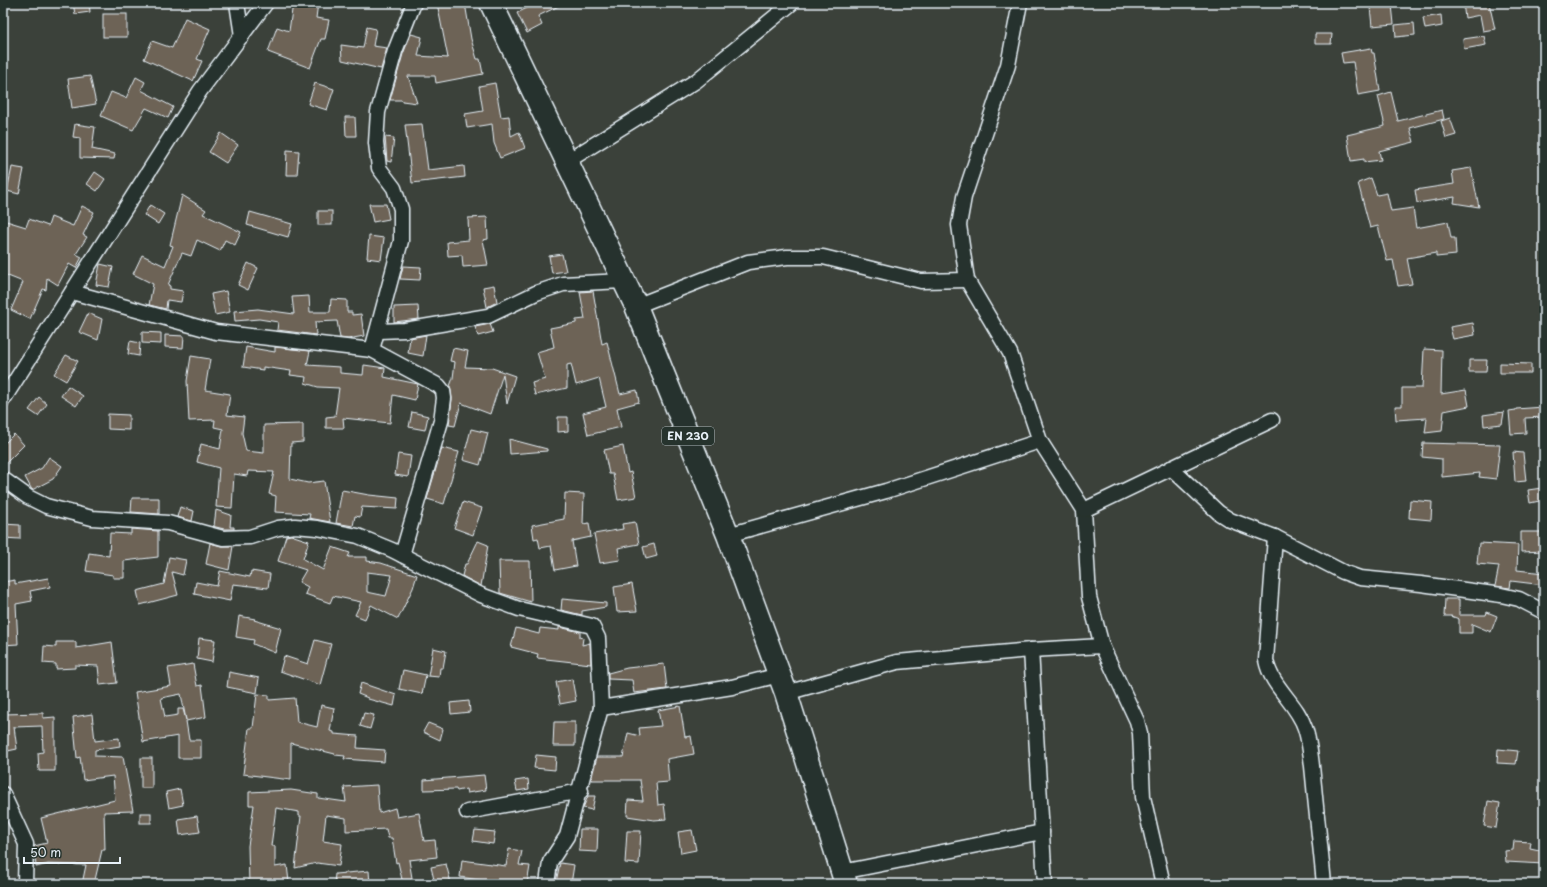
<svg xmlns="http://www.w3.org/2000/svg" width="1547" height="887" viewBox="0 0 1547 887" font-family="'Playpen Sans',sans-serif">
  <style>
    .building { fill: #6d6357; stroke: #e8f1f8; fill-rule: evenodd }
    .lines { fill: none; stroke-linecap: round; stroke-linejoin: round }
    .minor-casing { stroke: #e8f1f8; stroke-width: 17 }
    .primary-casing { stroke: #e8f1f8; stroke-width: 25 }
    .minor { stroke: #26332d; stroke-width: 14 }
    .primary { stroke: #26332d; stroke-width: 22 }
    .labels { text-anchor: middle; stroke-width: 3; stroke-linejoin: round; paint-order: stroke }
    .shield { fill: #26332d; stroke: #aeb8bb; stroke-width: 1 }
    .shield-label { font-size: 11px; font-weight: bold; fill: #e8f1f8 }
  </style>
  <rect width="100%" height="100%" fill="#3b413a"/>
  <filter id="ink" filterUnits="userSpaceOnUse"><feTurbulence type="fractalNoise" baseFrequency=".025" numOctaves="2"/><feDisplacementMap in="SourceGraphic" scale="8" xChannelSelector="R" yChannelSelector="G"/><feConvolveMatrix kernelMatrix="1 2 1 2 8 2 1 2 1" color-interpolation-filters="sRGB"/></filter>
  <g filter="url(#ink)">
    <g class="building">
      <path d="M73,3H89L90,12L75,14Z"/>
      <path d="M293,3H318L316,18L329,20L325,39H321L310,68L268,52L277,27L289,31Z"/>
      <path d="M437,3H448L449,5L465,3L471,39L477,59H480L483,74L436,83L435,76H408L417,103L402,101V100H390L403,54L411,34L422,37L418,56L448,58Z"/>
      <path d="M537,3H565L538,16L542,25L527,33L517,13Z"/>
      <path d="M1463,3H1489L1495,29L1483,31L1480,15L1465,18Z"/>
      <path d="M1392,5L1394,24L1372,26L1370,7Z"/>
      <rect x="103" y="14" width="24" height="23"/>
      <path d="M1441,15L1442,26L1425,29L1423,18Z"/>
      <path d="M185,18L210,29L197,59L202,61L193,81L144,59L152,41L172,48Z"/>
      <path d="M1414,23L1415,35L1396,37L1395,25Z"/>
      <path d="M367,27L376,29L373,46L387,48L381,69L342,60L341,45L363,48Z"/>
      <path d="M1315,34H1332L1331,44H1315Z"/>
      <path d="M1484,36L1486,45L1464,49L1463,39Z"/>
      <path d="M1371,48L1372,53H1374L1380,91L1358,95L1353,62L1343,63L1341,53Z"/>
      <path d="M90,76L96,104L72,108L68,79Z"/>
      <path d="M136,77L145,82L141,90L173,107L168,118L146,108L133,130L101,116L111,92L126,98Z"/>
      <path d="M315,83L334,89L327,110L308,104Z"/>
      <path d="M495,83L501,117L509,116L511,136L519,132L525,148L500,158L494,143L492,124L467,128L465,114L483,111L479,86Z"/>
      <path d="M1391,92L1398,121L1442,110L1444,119L1410,128L1414,142L1379,151L1381,160L1364,162V159L1351,161L1347,135L1385,126L1378,96Z"/>
      <path d="M345,117H355L356,136H346Z"/>
      <path d="M1450,118L1456,135L1446,138L1441,121Z"/>
      <path d="M75,124L95,127L92,149L115,154L114,159L80,158V138L73,137Z"/>
      <path d="M422,124L428,170L464,166L465,177L412,183L405,125Z"/>
      <path d="M221,133L238,145L226,163L209,152Z"/>
      <path d="M385,137L394,138L391,162L387,161Z"/>
      <path d="M287,150L299,151L297,175H286Z"/>
      <path d="M12,167L24,169L19,194L7,191Z"/>
      <path d="M1471,168L1479,207L1454,203L1455,197L1417,203L1415,190L1454,184L1452,171Z"/>
      <path d="M95,172L105,179L97,191L87,184Z"/>
      <path d="M1371,178L1377,195L1387,193L1391,211L1413,208L1416,228L1448,222L1451,238H1455L1456,255L1436,257V253L1407,258L1412,284L1398,286L1393,260L1387,261L1378,226L1370,228L1358,183Z"/>
      <path d="M182,195L206,210L203,214L241,232L235,245L225,240L220,251L197,240L191,256L182,253L168,285L170,286V289L183,291L181,302L167,300L166,309L149,305L153,284L133,274L142,255L165,266L173,246L170,245Z"/>
      <path d="M369,204H386L389,219L373,222Z"/>
      <path d="M150,205L164,214L158,224L144,215Z"/>
      <path d="M82,206L94,212L83,235L87,237L76,254L82,257L76,268L69,264L58,285L47,278L46,290L43,289L30,319L11,310L23,282L3,274V220L26,227L29,219L48,226L51,217L73,226Z"/>
      <rect x="318" y="211" width="14" height="14"/>
      <path d="M250,212L292,224L288,237L247,225Z"/>
      <path d="M487,217L488,239L483,240L488,265L463,267L462,255L448,256L447,242L469,240L468,218Z"/>
      <path d="M369,236L384,238L381,260L367,258Z"/>
      <path d="M562,254L566,271L552,273L549,256Z"/>
      <path d="M248,263L258,268L248,290L238,285Z"/>
      <path d="M100,264L113,267L109,287L96,285Z"/>
      <path d="M403,266L421,267L420,280L400,279Z"/>
      <path d="M494,285L497,302L487,307L483,287Z"/>
      <path d="M226,291L230,312L215,315L211,294Z"/>
      <path d="M593,291L602,344L607,342L620,394L637,390L639,402L617,408L621,427L588,435L583,413L606,407L599,378L576,385L571,364L567,365V388L535,395L532,383L545,379L537,352L554,347L550,328L576,323V320L585,319L580,292Z"/>
      <path d="M309,296L310,312H330L331,299L347,300V312H352V315L361,314L364,336L348,339L340,338L337,321L315,322L316,335L277,330L278,322L259,319L235,321L234,311L258,309L294,314L292,297Z"/>
      <path d="M418,306L419,319L394,322V307Z"/>
      <path d="M88,313L102,319L98,340L79,332Z"/>
      <path d="M1473,323L1475,335L1453,339L1450,327Z"/>
      <path d="M490,324L493,332L478,336L475,327Z"/>
      <path d="M142,332L161,333V344L142,343Z"/>
      <path d="M165,335L184,336L183,348L165,347Z"/>
      <path d="M426,335L423,356L408,353L410,338Z"/>
      <path d="M130,341L140,343L139,356L128,354Z"/>
      <path d="M246,347L275,352V347L310,351L307,365L340,367V373L363,375L364,365L385,368L384,377L418,384L415,400L393,395L390,423L343,418L344,428H326V417L335,416L339,388L318,387L305,383L306,377L290,375L291,371L263,367V370L243,367Z"/>
      <path d="M453,348L468,351L465,367L492,368L515,376L507,404L503,374L490,414L461,403L455,426L449,425L452,399L450,386L453,378L455,362L450,361Z"/>
      <path d="M1424,349L1442,350L1441,394L1466,390L1469,406L1444,411L1442,431L1425,433L1427,418L1396,420L1395,406H1402V388H1422Z"/>
      <path d="M66,355L78,361L66,381L54,374Z"/>
      <path d="M191,356L210,359L205,390L230,394L227,415L244,417L242,433L246,451L264,453V425L303,424V442L291,443L290,479L308,483L324,481L330,522L309,518L310,514L275,512L276,496L269,494L274,472L248,471L247,476L234,474L232,508L216,507L219,468L197,462L201,444L220,449L223,429L214,427L215,420L189,421L187,381Z"/>
      <path d="M1469,360H1487L1486,372H1469Z"/>
      <path d="M1500,363L1531,364V373H1500Z"/>
      <path d="M68,386L83,396L76,406L61,396Z"/>
      <path d="M39,397L47,404L38,416L29,410Z"/>
      <path d="M1544,407V417L1525,418L1526,433L1511,434L1509,411L1516,410V409Z"/>
      <path d="M412,412L428,416L425,430L409,427Z"/>
      <path d="M1504,412L1502,424L1484,426L1483,415Z"/>
      <path d="M108,414L129,415V430L108,429Z"/>
      <path d="M558,417H568V431L558,432Z"/>
      <path d="M471,429L488,433L480,465L463,460Z"/>
      <path d="M14,434L24,445L3,466V445Z"/>
      <path d="M509,439L547,449V451L510,454Z"/>
      <path d="M1423,443L1500,445L1496,479L1479,477L1480,473L1442,477V459L1422,457Z"/>
      <path d="M623,446L628,473L631,472L636,497L618,500L613,474H609L604,450Z"/>
      <path d="M442,448L459,452L444,504L427,499Z"/>
      <path d="M1513,452L1523,453L1526,481L1515,482Z"/>
      <path d="M398,454L411,456L408,477L395,475Z"/>
      <path d="M49,457L62,466L53,479L32,490L25,477L42,468Z"/>
      <path d="M1542,488L1544,500L1530,503L1528,490Z"/>
      <path d="M342,490L369,495L398,498L397,509L362,507L360,517L355,516L353,526L336,523Z"/>
      <path d="M565,493L584,494L583,524L589,523L591,537L572,541L576,566L555,570L551,546L540,548L538,538L534,539L532,525L564,519Z"/>
      <path d="M132,498H159V514L131,512Z"/>
      <path d="M1410,500L1432,502L1431,520L1409,518Z"/>
      <path d="M463,502L482,508L473,535L454,528Z"/>
      <path d="M180,507L194,511L192,521L177,517Z"/>
      <path d="M216,510L231,515L230,527H234V529H224L212,526H214Z"/>
      <path d="M635,522L639,544L618,548L620,560L600,563L594,534L623,529L622,524Z"/>
      <path d="M3,524L20,525V539L3,538Z"/>
      <path d="M131,529L158,531V557L124,561V578H113V575L86,571L89,553L109,556L110,533L131,534Z"/>
      <path d="M1521,532H1544V551L1521,552Z"/>
      <path d="M291,535L309,541L303,559L323,570L332,547L350,553L348,557H367V561L381,563L417,575L413,588L398,619L371,605L365,619L355,615L361,602L333,596L330,603L305,594L308,587L299,582L306,570L278,561L286,536ZM367,572L392,575L386,596L367,592Z"/>
      <path d="M478,541L488,545L481,586L462,576L465,564H467Z"/>
      <path d="M210,543L221,546H233L229,570L206,564Z"/>
      <path d="M1479,543L1518,545L1517,570L1544,573V585L1511,581L1510,588L1495,586L1499,566L1477,564Z"/>
      <path d="M654,544L657,556L646,559L643,547Z"/>
      <path d="M169,557L186,560L183,575L172,572L178,595L140,605L137,591L164,584Z"/>
      <path d="M499,561H530L531,602L500,593Z"/>
      <path d="M220,571L250,577L251,571L270,574L268,588L233,584L230,601L194,594L196,582L217,586Z"/>
      <path d="M48,578L50,587L30,591L32,601L16,604L18,644L3,645V629L5,628L3,582L15,580V584Z"/>
      <path d="M632,584L637,611L617,612L614,587Z"/>
      <path d="M562,599L606,603V607L582,611V615L561,610Z"/>
      <path d="M1445,599H1459V615H1486L1487,612L1497,616L1491,632L1472,624V633H1459V619L1451,616H1444Z"/>
      <path d="M239,616L255,619L254,620L281,628L275,653L253,644L254,640L236,637Z"/>
      <path d="M559,627L580,632V637L583,638L582,645L590,643L591,664L537,658L538,654L511,647L516,628L539,634L540,628L559,630Z"/>
      <path d="M199,638L215,640L212,662L197,659Z"/>
      <path d="M315,640L331,644L320,685L280,671L284,656L308,664Z"/>
      <path d="M56,642H76V648L112,642L117,683L100,685L98,666L75,665V668L56,669V664L43,663L44,646L56,647Z"/>
      <path d="M433,648L446,651L443,668H440L439,677L428,676Z"/>
      <path d="M193,664L197,686L202,685L206,717L186,721L189,740H201V758H178V736L143,742L135,692L171,686L168,668ZM181,694L186,720L183,709H178V715L165,717L161,698Z"/>
      <path d="M664,664L667,689L634,693L632,680L608,679V673L627,668Z"/>
      <path d="M403,670L426,675L422,694L399,689Z"/>
      <path d="M229,672L259,678L257,693L227,687Z"/>
      <path d="M572,679L576,701L560,704L556,682Z"/>
      <path d="M361,683L396,695L394,706L368,699V698L358,694Z"/>
      <path d="M257,694L269,695V700L295,698L297,722L317,727L321,705L334,708L330,731L334,732V734L358,736L357,748L385,750L384,762L344,759L345,756L335,755V754L291,743V780L243,774L249,728H253Z"/>
      <path d="M469,701L470,712L451,714L450,703Z"/>
      <path d="M680,706L685,737L691,736L694,754L667,759L669,782L656,783L658,805L664,804L666,819L654,820L627,816L628,800L643,801L640,780H591L597,757H623L628,733L640,736L639,728L661,726L658,710Z"/>
      <path d="M43,713V718L55,717V771H39L38,753L43,752L42,726L14,727L17,749L3,752V714Z"/>
      <path d="M364,713L374,715L370,729L360,726Z"/>
      <path d="M92,714L95,741L119,738L120,746L95,750V756L123,757L133,811L104,812L105,850H102L94,884H82L86,865L48,864L36,867L34,846L47,843L41,818L115,800L113,776L83,780L80,757L77,758L73,717Z"/>
      <path d="M554,722H575V746H553Z"/>
      <path d="M428,723L443,729L440,740L423,732Z"/>
      <path d="M1498,749L1518,751L1516,764L1497,763Z"/>
      <path d="M536,755L556,757L555,770L534,768Z"/>
      <rect x="141" y="758" width="11" height="30"/>
      <path d="M484,775L486,790L467,793L466,789L457,791L456,789L424,790V780Z"/>
      <path d="M528,779L529,789L517,791L515,781Z"/>
      <path d="M377,785L379,813L395,808L397,817L419,813L424,841L435,840L437,857L409,860L413,884H403L398,862L396,863L392,838H388L386,829L346,831V818L326,815L323,841L342,844L339,866L317,863L295,868L301,816H299V812L276,808L271,846H275V867L287,865L289,882L249,884L248,846L254,805H249V792L291,790L318,794V798L346,802L344,787Z"/>
      <path d="M180,789L183,805L169,808L166,792Z"/>
      <path d="M588,796H595L592,810L583,808Z"/>
      <path d="M1488,801L1500,803L1496,828L1484,826Z"/>
      <rect x="140" y="813" width="11" height="10"/>
      <path d="M197,816L200,832L180,835L178,819Z"/>
      <path d="M580,829H598L597,852L579,851Z"/>
      <path d="M475,830L495,832L493,844L473,841Z"/>
      <path d="M692,830L696,850L681,853L678,832Z"/>
      <path d="M627,831H641L639,864L625,863Z"/>
      <path d="M1514,841L1531,842L1530,848L1544,851V864L1506,862L1505,851L1513,850Z"/>
      <path d="M509,849L522,851L519,865L530,866L527,884H490L491,882L460,877L462,860L506,866Z"/>
      <path d="M560,863L574,865L571,884L556,882Z"/>
      <path d="M446,864L451,883L435,884L431,867Z"/>
      <path d="M369,871L370,884H334L335,874Z"/>
    </g>
    <g class="lines">
      <defs>
        <g id="minor">
          <path d="M237,3L242,36"/>
          <path d="M1020,3L1008,65L964,197L959,225L967,280L1010,353L1040,441L1084,510L1089,597L1102,646L1137,721L1140,733L1143,797L1163,884"/>
          <path d="M566,162L696,81L792,3"/>
          <path d="M72,292L216,332L372,350"/>
          <path d="M636,306L748,262L787,257H823L921,281L967,280"/>
          <path d="M379,331L405,330L488,316L536,293L563,284L623,281"/>
          <path d="M3,400L200,91L266,3"/>
          <path d="M1171,468L1219,513L1230,520L1275,537L1343,572L1360,578L1421,584L1501,595L1519,599L1544,612"/>
          <path d="M3,479L28,497L46,506L92,518L168,523L223,538L250,537L278,528L295,526L317,528L358,536L392,550L481,595L519,609L592,626L598,638L601,708"/>
          <path d="M1084,510L1272,420"/>
          <path d="M728,535L886,491L1040,441"/>
          <path d="M1275,537L1266,660C1271,687 1297,703 1305,728C1311,746 1312,767 1314,786C1317,819 1321,851 1324,884"/>
          <path d="M402,555L441,421L444,398L443,391L439,386L372,350L401,241V209L394,188L379,168L376,143L378,112L395,51L414,3"/>
          <path d="M1031,650L1045,884"/>
          <path d="M786,693L897,662L1031,650L1102,646"/>
          <path d="M3,794L26,844L25,884"/>
          <path d="M467,812L581,791"/>
          <path d="M842,872L1042,832"/>
          <path d="M547,884L550,862L567,836L601,708L732,687L779,675"/>
        </g>
        <path id="primary" d="M491,3L636,306L662,371L728,535L786,693L846,884"/>
      </defs>
      <use href="#minor" class="minor-casing"/>
      <use href="#primary" class="primary-casing"/>
      <use href="#minor" class="minor"/>
      <use href="#primary" class="primary"/>
    </g>
  </g>
  <g class="labels">
    <rect class="shield" x="662" y="427" width="52" height="18" rx="3"/>
    <g class="shield-label">
      <text x="688" y="440">EN 230</text>
    </g>
  </g>
  <rect width="1547" height="887" fill="none" stroke="#26332d" stroke-width="16"/>
  <rect x="8" y="8" width="1531" height="871" fill="none" stroke="#e8f1f8" stroke-width="1.5" filter="url(#ink)"/>
  <path d="M24 857v6h96v-6" fill="none" stroke="#e8f1f8" stroke-width="2"/>
  <text x="30" y="857" font-size="12" fill="#e8f1f8" stroke="#26332d" stroke-width="3" paint-order="stroke">50 m</text>
</svg>
